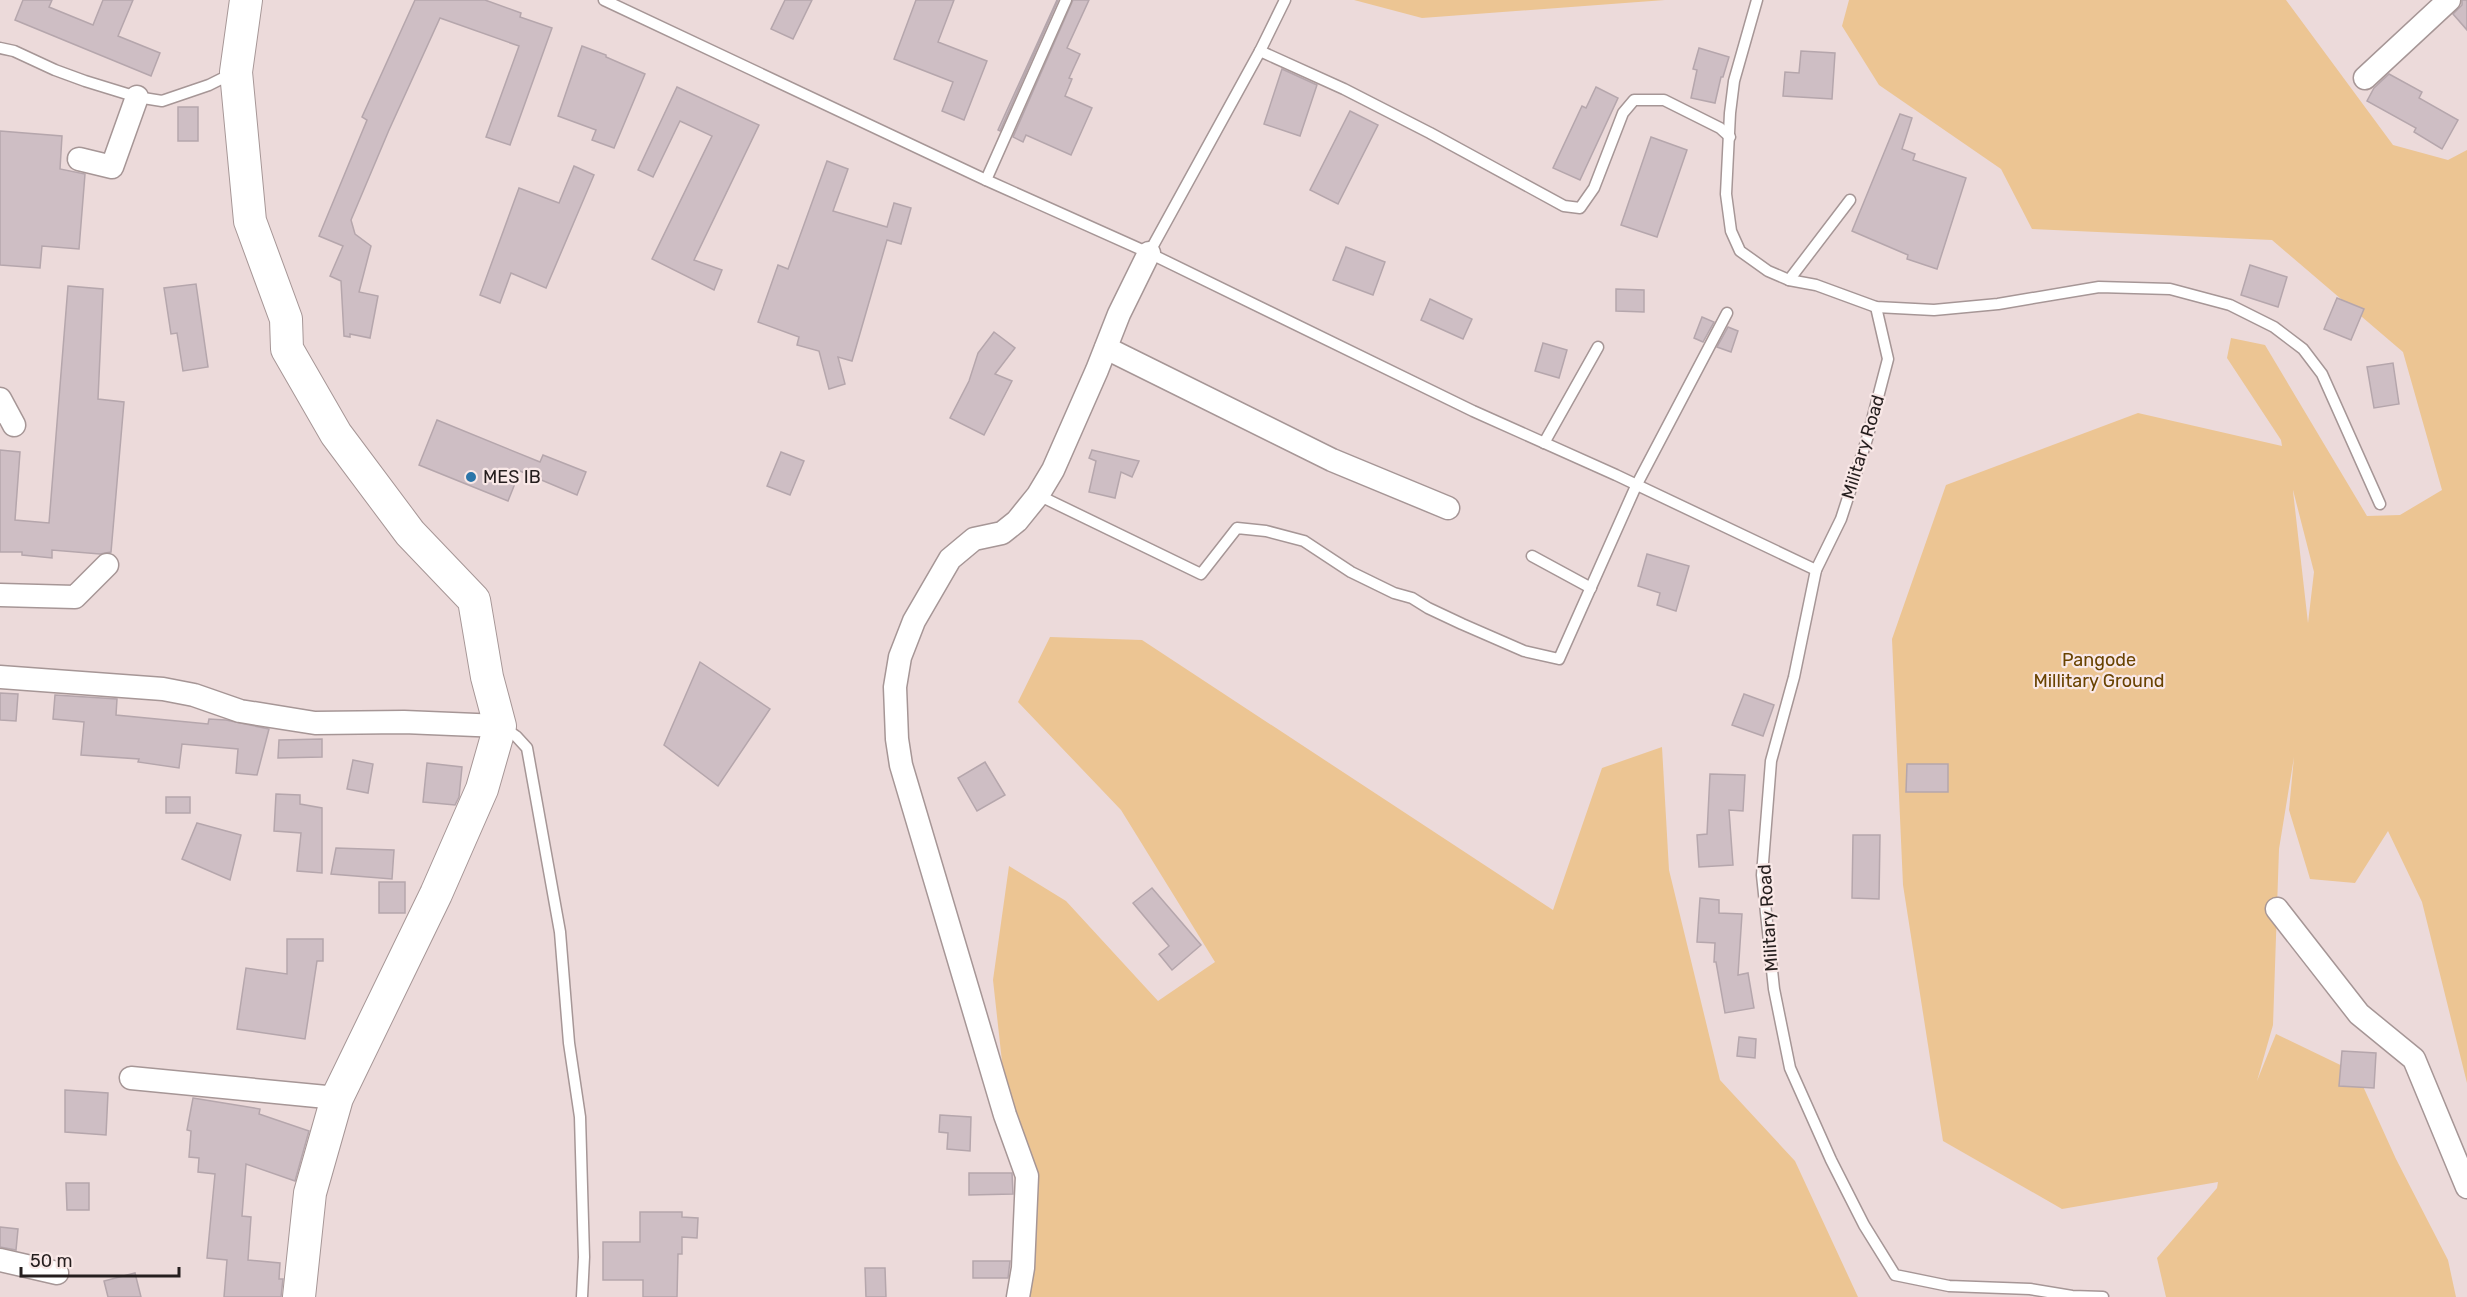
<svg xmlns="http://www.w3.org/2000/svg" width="2467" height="1297" viewBox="0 0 2467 1297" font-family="Rubik,sans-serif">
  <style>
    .green { fill: #ecc593; fill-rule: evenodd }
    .building { fill: #cebec4; stroke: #b5a6ac; stroke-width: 1.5 }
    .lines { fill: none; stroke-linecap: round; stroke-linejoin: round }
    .service-casing { stroke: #a69696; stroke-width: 13 }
    .minor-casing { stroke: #a69696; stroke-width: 25 }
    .secondary-casing { stroke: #a69696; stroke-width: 34 }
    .service { stroke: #fff; stroke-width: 10 }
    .minor { stroke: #fff; stroke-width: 22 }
    .secondary { stroke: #fff; stroke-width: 32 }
    .poi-dot { fill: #2b75a9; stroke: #f9e8e7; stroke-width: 2 }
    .labels { text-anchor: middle; stroke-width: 4.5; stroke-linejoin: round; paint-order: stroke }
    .street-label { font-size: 18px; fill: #251e1e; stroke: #f9e8e7 }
    .poi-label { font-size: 18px; fill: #251e1e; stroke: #f9e8e7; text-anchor: start }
    .park-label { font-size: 18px; fill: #694300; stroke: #f9e8e7 }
  </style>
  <rect width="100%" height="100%" fill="#ecdada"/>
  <g class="green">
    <path d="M1354,0H1665L1422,18Z"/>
    <path d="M1849,0H2286L2393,145L2448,160L2467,150V1083L2422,902L2388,831L2355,883L2310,879L2289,810L2294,757L2279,849L2273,1025L2257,1081L2276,1034L2357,1073L2396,1159L2448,1260L2456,1297H2166L2157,1258L2217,1188L2218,1182L2062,1209L1943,1141L1903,885L1892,639L1946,485L2138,413L2282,446L2281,440L2227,358L2231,338L2265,345L2367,516L2400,515L2442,490L2403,352L2272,240L2032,229L2001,169L1879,85L1842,26ZM2293,490L2314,572L2308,623L2293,491Z"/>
    <path d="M1050,637L1142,640L1553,910L1602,768L1662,747L1669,870L1720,1080L1795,1161L1858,1297H1028L993,980L1009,866L1066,901L1158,1001L1215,962L1121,810L1018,702Z"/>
  </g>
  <g class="building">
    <path d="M23,0H52L49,7L93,25L103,0H133L118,36L160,53L151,76L15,20Z"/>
    <path d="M415,0H485L521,13L520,17L552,28L510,145L486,137L519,46L440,18L389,130L351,220L355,234L371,246L359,292L378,296L370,338L350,334V337L344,336L341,281L330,276L343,246L319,236L367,120L362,117Z"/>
    <path d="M785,0H812L793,39L771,29Z"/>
    <path d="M916,0H954L938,42L987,61L964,120L942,111L953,82L894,59Z"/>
    <path d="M1057,0H1058L1000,131L998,130Z"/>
    <path d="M1073,0H1089L1067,48L1080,54L1069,78L1072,79L1065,96L1092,108L1071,155L1026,135L1023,142L1013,137Z"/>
    <path d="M2462,0H2467V30L2453,14L2462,5Z"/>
    <path d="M582,46L606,55V57L645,74L614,148L592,140L596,130L558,116Z"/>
    <path d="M1699,48L1729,57L1723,77H1721L1715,103L1691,98L1697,70L1693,69Z"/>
    <path d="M1801,51L1835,53L1832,99L1783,96L1785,72L1799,73Z"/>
    <path d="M1282,69L1317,85L1300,136L1264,124Z"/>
    <path d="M2389,74L2422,92L2419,98L2458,120L2442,149L2414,132L2416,128L2367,101L2374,88Z"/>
    <path d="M677,87L759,125L694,260L722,270L714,290L652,259L712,136L680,121L653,177L638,170Z"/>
    <path d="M1596,87L1618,98L1580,180L1553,168L1582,106L1586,108Z"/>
    <rect x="178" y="107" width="20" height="34"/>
    <path d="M1350,111L1378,125L1338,204L1310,190Z"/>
    <path d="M1900,114L1912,118L1902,149L1915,154L1913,160L1966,178L1937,269L1907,259L1908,255L1852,231Z"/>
    <path d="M0,131L62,136L60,169L85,174L79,249L42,246L40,268L0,265Z"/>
    <path d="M1651,137L1687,150L1657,237L1621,225Z"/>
    <path d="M827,161L848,169L833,211L887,227L894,203L911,208L901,244L887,240L852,361L838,357L845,384L829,389L819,351L797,345L799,337L758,322L778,265L788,269Z"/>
    <path d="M574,166L594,175L546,288L511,273L500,303L480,295L519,188L559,203Z"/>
    <path d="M1346,247L1385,262L1373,295L1333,280Z"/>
    <path d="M2250,265L2287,277L2278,307L2241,295Z"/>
    <path d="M196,284L208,367L183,371L177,333L171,334L164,288Z"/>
    <path d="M68,286L103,289L98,399L124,402L111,552L100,554L52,550V558L22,555V552H0V450L20,452L15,520L49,523Z"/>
    <path d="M1616,289L1644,290V312L1616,311Z"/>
    <path d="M2337,298L2364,309L2351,340L2324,329Z"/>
    <path d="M1430,299L1472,319L1463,339L1421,320Z"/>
    <path d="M1702,317L1714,322L1703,342L1694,338Z"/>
    <path d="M1728,327L1738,331L1731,352L1717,347Z"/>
    <path d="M994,332L1015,348L995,374L1012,381L984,435L950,418L969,381L978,353Z"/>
    <path d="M1543,343L1567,350L1559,378L1535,371Z"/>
    <path d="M2393,363L2399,404L2374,408L2367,367Z"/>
    <path d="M437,420L540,462L543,455L586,472L577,495L520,471L508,501L419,465Z"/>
    <path d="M1092,450L1139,461L1132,477L1121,472L1115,498L1089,492L1096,461L1089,458Z"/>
    <path d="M781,452L804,461L790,495L767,486Z"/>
    <path d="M1647,554L1689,566L1676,611L1657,605L1660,593L1638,586Z"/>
    <path d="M700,662L770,709L718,786L664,745Z"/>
    <path d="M0,693L18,694L16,721L0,720Z"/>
    <path d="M1744,694L1774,705L1763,736L1732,725Z"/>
    <path d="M55,695L117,699L116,715L208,724L209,719L226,720L269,729L257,775L236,773L238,749L182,744L179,768L138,762L139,759L81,755L84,722L53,719Z"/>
    <path d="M322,739V757L278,758L279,740Z"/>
    <path d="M353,760L373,764L368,793L347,789Z"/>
    <path d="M985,762L1005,795L977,811L958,778Z"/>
    <path d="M427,763L462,767L459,797L455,805L423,802Z"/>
    <path d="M1907,764H1948V792H1906Z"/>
    <path d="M1710,774L1745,775L1743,811L1729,810L1733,865L1699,867L1697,835L1707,834Z"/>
    <path d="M276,794L300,795V804L322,808V873L297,871L301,833L274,831Z"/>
    <rect x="166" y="797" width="24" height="16"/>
    <path d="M197,823L241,835L230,880L182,859Z"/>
    <path d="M1853,835H1880L1879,899L1852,898Z"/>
    <path d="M336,848L394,850L392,879L331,874Z"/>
    <rect x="379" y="882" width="26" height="31"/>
    <path d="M1152,888L1201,945L1172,970L1159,954L1169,946L1133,903Z"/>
    <path d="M1700,898L1719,900V913L1742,914L1738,975L1748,973L1754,1008L1725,1013L1716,962H1714L1715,943L1697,942Z"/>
    <path d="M287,939H323V961H317L305,1039L237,1029L246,968L287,974Z"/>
    <path d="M1739,1037L1756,1039L1755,1058L1737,1056Z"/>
    <path d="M2342,1051L2376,1053L2374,1088L2339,1086Z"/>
    <path d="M65,1090L108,1093L106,1135L65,1132Z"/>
    <path d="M193,1098L260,1109L259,1114L309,1131L295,1181L246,1164L242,1216L251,1217L248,1260L280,1263L279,1279H283L281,1297H224L227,1260L207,1258L215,1174L198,1172L199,1158L189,1157L191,1131L187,1130Z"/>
    <path d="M940,1115L971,1117L970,1151L947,1149L948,1133L939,1132Z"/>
    <path d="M969,1173H1012L1013,1194L969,1195Z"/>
    <path d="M66,1183H89V1210H67Z"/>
    <path d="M640,1212H682V1217L698,1218L697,1238L682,1237V1254H678L677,1297H643V1280H603V1242H640Z"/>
    <path d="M0,1227L18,1229L16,1250L0,1247Z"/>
    <path d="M973,1261H1010L1008,1278H973Z"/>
    <path d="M865,1268H885L886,1297H866Z"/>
    <path d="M135,1273L141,1297H108L104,1281Z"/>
  </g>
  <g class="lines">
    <defs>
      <g id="service">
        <path d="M604,0L986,180L1149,253L1473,411L1616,475L1816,570"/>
        <path d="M1757,0L1734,81L1730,113L1726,194L1731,231L1740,251L1768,271L1789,280L1816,285L1876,307L1934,310L1998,304L2099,287L2170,289L2230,305L2274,327L2303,349L2322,374L2380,504"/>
        <path d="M0,48L14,51L55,70L85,81L137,97L162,101L209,85L233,73"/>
        <path d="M1260,51L1344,89L1430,133L1564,206L1580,208L1594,188L1623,113L1634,100H1664L1720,128L1730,137"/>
        <path d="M986,180L1066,0"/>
        <path d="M1149,253L1260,51L1285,0"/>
        <path d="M1789,280L1850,200"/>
        <path d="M1876,307L1888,359L1867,439L1841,519L1816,570L1794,677L1771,761L1762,875L1774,989L1790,1068L1831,1160L1864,1225L1895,1275L1949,1286L2030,1289L2072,1296L2103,1297"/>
        <path d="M1544,443L1598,347"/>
        <path d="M1038,495L1201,574L1237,528L1266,531L1304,541L1351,572L1394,593L1412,598L1428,608L1462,624L1524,651L1559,659L1636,486L1727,313"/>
        <path d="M1532,556L1591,588"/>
        <path d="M503,727L516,736L527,748L560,932L569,1043L580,1117L584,1257L582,1297"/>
      </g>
      <g id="minor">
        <path d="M2365,78L2449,0"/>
        <path d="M79,159L112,167L137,97"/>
        <path d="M1106,348L1332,460L1448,508"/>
        <path d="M0,399L14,425"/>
        <path d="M0,595L75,597L107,565"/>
        <path d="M0,677L163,689L194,695L240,711L315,723L404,722L500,726"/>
        <path d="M2277,909L2359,1014L2414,1059L2467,1187"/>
        <path d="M131,1078L337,1098"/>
        <path d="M0,1260L57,1273"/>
        <path d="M1018,1297L1023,1268L1027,1176L1005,1115L901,765L897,739L895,687L900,657L914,621L950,559L974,539L1002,533L1017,521L1038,495L1053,470L1097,370L1119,314L1149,253"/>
      </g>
      <path id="secondary" d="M246,0L236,72L250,221L286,319L287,349L336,434L410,533L474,600L487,677L500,726L482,789L436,894L337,1098L310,1193L299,1297"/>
    </defs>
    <use href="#service" class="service-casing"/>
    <use href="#minor" class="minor-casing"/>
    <use href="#secondary" class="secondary-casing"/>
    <use href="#service" class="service"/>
    <use href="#minor" class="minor"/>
    <use href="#secondary" class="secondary"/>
  </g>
  <circle class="poi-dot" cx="471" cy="477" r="6"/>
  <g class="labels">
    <g class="street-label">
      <text transform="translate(1863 447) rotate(-73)" y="6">Military Road</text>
      <text transform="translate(1768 918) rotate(-94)" y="6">Military Road</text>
    </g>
    <g class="poi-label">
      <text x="483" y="483">MES IB</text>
    </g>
    <g class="park-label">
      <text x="2099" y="666">Pangode<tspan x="2099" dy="21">Millitary Ground</tspan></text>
    </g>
  </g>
  <path d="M21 1267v9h158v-9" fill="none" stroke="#251e1e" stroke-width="3"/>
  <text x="30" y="1267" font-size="18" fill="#251e1e" stroke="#f9e8e7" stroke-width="4.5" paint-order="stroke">50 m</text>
</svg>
